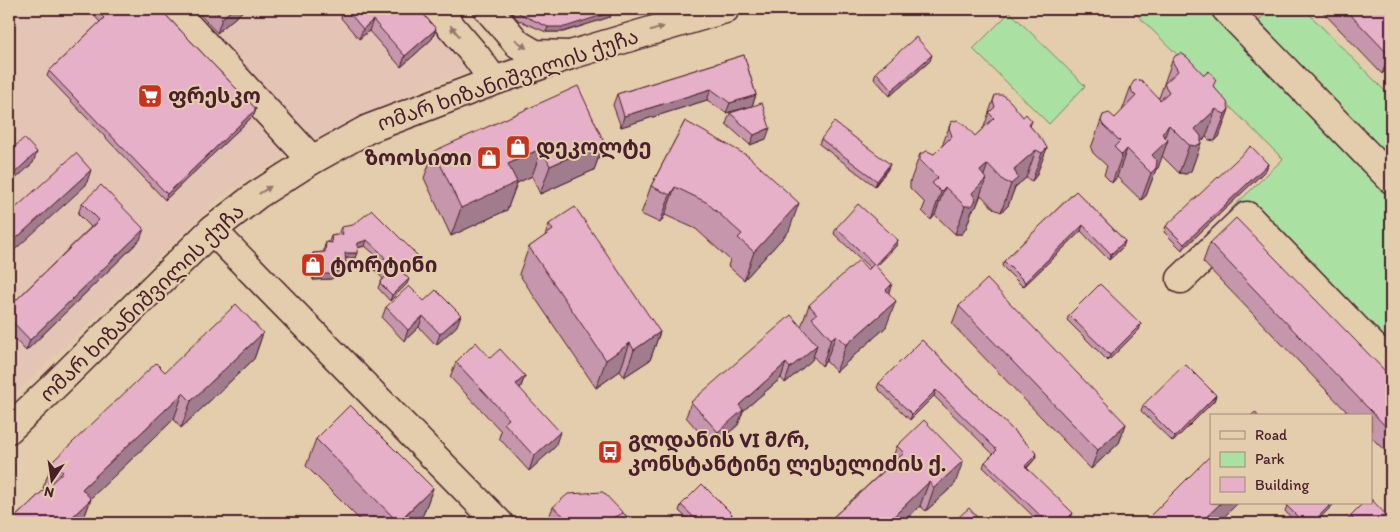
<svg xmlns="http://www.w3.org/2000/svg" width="1400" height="532" viewBox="0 0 1400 532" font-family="Itim,'Noto Sans Georgian',sans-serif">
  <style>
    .built { fill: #e4c4b4 }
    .green { fill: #abe0a3; stroke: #7a8067 }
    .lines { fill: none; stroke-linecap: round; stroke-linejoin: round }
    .minor-casing { stroke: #4a1f2b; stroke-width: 31 }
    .major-casing { stroke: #4a1f2b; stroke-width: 31 }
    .minor { stroke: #e3cdac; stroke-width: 28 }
    .major { stroke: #e3cdac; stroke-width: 28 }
    .wall { fill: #c697ac; stroke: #4a1f2b }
    .shaded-wall { fill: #a17b8c; stroke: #4a1f2b }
    .building { fill: #e6b0c8; stroke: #4a1f2b }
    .oneway { fill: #96766c }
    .labels { text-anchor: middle; stroke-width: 4; stroke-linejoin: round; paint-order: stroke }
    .street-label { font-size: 21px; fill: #4a1f2b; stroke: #e3cdac }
    .poi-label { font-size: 21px; font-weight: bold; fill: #4a1f2b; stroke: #e3cdac; text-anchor: start }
  </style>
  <rect width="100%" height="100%" fill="#e3cdac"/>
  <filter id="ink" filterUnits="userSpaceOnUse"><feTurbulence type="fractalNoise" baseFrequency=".02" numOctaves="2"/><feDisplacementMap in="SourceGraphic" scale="10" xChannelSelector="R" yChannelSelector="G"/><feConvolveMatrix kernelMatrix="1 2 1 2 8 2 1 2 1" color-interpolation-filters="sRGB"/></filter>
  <g filter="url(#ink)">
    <path class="built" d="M9,9H432L469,51V71L419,90L291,152L222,196L9,400Z"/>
    <g class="green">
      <path d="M1131,9H1232L1250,28L1271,9H1304L1391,97V377L1228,212L1283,159Z"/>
      <path d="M1010,12L1085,86L1049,124L973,49Z"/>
    </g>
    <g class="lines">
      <defs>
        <g id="minor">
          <path d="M172,9L312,160"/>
          <path d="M436,9L476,56L494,81"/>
          <path d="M488,9L518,44L535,54L570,55"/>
          <path d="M1226,9L1391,179"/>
          <path d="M212,230L499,523"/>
          <path d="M1181,279L1247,216L1391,365"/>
        </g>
        <path id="major" d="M9,429L49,391L212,230L257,195L312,160L368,129L494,81L570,55L725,9"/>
      </defs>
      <use href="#minor" class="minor-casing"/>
      <use href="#major" class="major-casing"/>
      <use href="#minor" class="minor"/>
      <use href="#major" class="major"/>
    </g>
    <g class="wall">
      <path d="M88,9H160L256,109L254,115L165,200L47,76L49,71L100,22Z"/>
      <path d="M195,9H245L217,33Z"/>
      <path d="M344,9H419L436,29L432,39L401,67L369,31L359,39L341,18Z"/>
      <path d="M509,9H611L612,12L610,17L563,32H546L518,20Z"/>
      <path d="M1320,9H1391V65L1382,74Z"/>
      <path d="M744,55L756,95L752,106L726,113L707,100L621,127L613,105L617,94Z"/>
      <path d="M930,61L890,96L874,78L876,72Z"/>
      <path d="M1172,61L1214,87L1229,109L1219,137L1215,141L1209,140L1206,137L1201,142L1191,171L1186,174L1179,173L1162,156L1158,168L1156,169L1146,196L1141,200L1117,177L1112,183L1104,175L1107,166L1093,153L1091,148L1103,115L1115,118L1122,111L1131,86L1159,98Z"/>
      <path d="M995,95L1023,117L1032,121L1030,126L1047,148L1036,176L1032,181L1026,178L1015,187L1008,206L1001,212L994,209L981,195L976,207L972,211L966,228L962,234H955L935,215L931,220L922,211L925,203L910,188V182L920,154H934L942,146L951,122L975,136L984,127Z"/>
      <path d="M730,113L766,139L750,145L726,124Z"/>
      <path d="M685,121L789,231L744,280L728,266L730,260L696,229L665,215L660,223L641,214L651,186Z"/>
      <path d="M821,139L888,169L875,186L819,144Z"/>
      <path d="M604,142L594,170L540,194L532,176L517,183L507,210L451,236L424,178L434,151Z"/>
      <path d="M1268,164L1266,170L1182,250L1164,232L1166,226Z"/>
      <path d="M1076,191L1125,241L1123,247L1109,260L1081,231L1023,287L1002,266L1004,261Z"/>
      <path d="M82,203L140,240L26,351L9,333V307L91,227L78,214Z"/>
      <path d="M549,224L660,332L650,360L624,377L620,371L596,388L519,274L529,247L545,236Z"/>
      <path d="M341,227L416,261L404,274L407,284L390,301L378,288L380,283L383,279L375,270L377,264L381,261L378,257L365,246L357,248L355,258H346L344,270L331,279L313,280L311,258L313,253L324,252V248L326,242H329L331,236L340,234L339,232Z"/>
      <path d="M836,228L898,240L896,246L876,267L889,293L886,327L836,372L826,361L822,366L813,356L812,360L785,383L781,378L743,411L738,425L712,447L686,417L691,402L801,327L809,305L870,268L834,234Z"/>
      <path d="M1210,243L1391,377V457L1371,437V416H1351L1203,262Z"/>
      <path d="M424,301L457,326L436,345L419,327L404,341L382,318L386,307Z"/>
      <path d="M959,306L1126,424L1119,443L1091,469L952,324Z"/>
      <path d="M1069,315L1141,324L1139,330L1108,361L1067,320Z"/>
      <path d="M263,333L254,359L181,428L174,419L90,498L91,499L82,523H9L45,489L43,488L53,461L165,372Z"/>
      <path d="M922,340L1037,454L1035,459L1027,468L1071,518L1066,523H1040L983,467L985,462L993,454L934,396L910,420L877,388L879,383Z"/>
      <path d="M490,358L525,376L520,389L555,447L529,471L499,438L501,431L450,377L456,362Z"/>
      <path d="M1216,395L1214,401L1173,442L1141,411L1143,405Z"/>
      <path d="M316,439L433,488L423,515L414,523H363L306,466Z"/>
      <path d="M897,446L955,484L926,511L920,506L902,523H829L830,520L890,465Z"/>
      <path d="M1335,503L1315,523H1291L1294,521L1285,511L1287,506Z"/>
      <path d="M681,505L732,514L730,519L726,523H692L679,511Z"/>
      <path d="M553,507L623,513L634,523H556L549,517Z"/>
      <path d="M1350,516L1391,523H1350L1348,521Z"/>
    </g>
    <g class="shaded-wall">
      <path d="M233,9H245L217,33L222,18Z"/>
      <path d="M612,12L610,17L563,32H546L548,27Z"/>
      <path d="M373,20L369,31L359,39L363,29Z"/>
      <path d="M436,29L432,39L401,67L405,56Z"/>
      <path d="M1391,53V65L1382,74L1389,55Z"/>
      <path d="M932,55L930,61L890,96L892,90Z"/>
      <path d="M711,89L707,100L621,127L624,116Z"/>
      <path d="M756,95L752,106L726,113L730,103Z"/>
      <path d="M256,109L254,115L165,200L167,194Z"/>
      <path d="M1216,109L1206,137L1196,146L1201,143L1191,171L1186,174L1179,173L1195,129Z"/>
      <path d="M1229,109L1219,137L1215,141L1225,114Z"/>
      <path d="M1169,125L1162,145L1168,140L1158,168L1156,169L1146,196L1141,200L1151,173L1152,155L1162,134Z"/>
      <path d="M770,128L766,139L750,145L754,135Z"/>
      <path d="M604,142L594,170L540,194L550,166Z"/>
      <path d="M542,148L532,176L517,183L507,210L451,236L461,208L508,164Z"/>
      <path d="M1047,148L1036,176L1032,181L1042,153Z"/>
      <path d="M1127,149L1117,177L1112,183L1122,155Z"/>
      <path d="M1036,150L1026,178L1015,187L1008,206L1001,212L1011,184L1014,169Z"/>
      <path d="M37,152L33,163L9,185V178Z"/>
      <path d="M890,164L888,169L875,186L877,181Z"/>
      <path d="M988,164L981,184L986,179L976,207L972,211L966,228L962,234H955L965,206L980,171Z"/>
      <path d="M1268,164L1266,170L1182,250L1184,244Z"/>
      <path d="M91,170L86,185L9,255V245Z"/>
      <path d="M675,187L665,215L660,223L670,195Z"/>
      <path d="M945,187L935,215L931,220L941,192Z"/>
      <path d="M799,203L789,231L744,280L754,252Z"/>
      <path d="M1083,225L1081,231L1023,287L1025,282Z"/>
      <path d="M144,229L140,240L26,351L30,340Z"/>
      <path d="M367,240L365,246L356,248L358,243Z"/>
      <path d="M898,240L896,246L873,270L875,265Z"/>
      <path d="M1125,241L1123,247L1109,260L1111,254Z"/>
      <path d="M345,253H357L355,258H343Z"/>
      <path d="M418,256L416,261L400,277L402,272Z"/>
      <path d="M346,265L344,270L331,279L313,280L315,274Z"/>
      <path d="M409,279L407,284L390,301L392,295Z"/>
      <path d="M892,284L882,311L886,290Z"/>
      <path d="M896,301L886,327L836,372L846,345Z"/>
      <path d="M461,315L457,326L436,345L440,334Z"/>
      <path d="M423,316L419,327L404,341L408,330Z"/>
      <path d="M1141,324L1139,330L1108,361L1110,355Z"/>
      <path d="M660,332L650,360L624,377L634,350Z"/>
      <path d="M263,333L254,359L181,428L191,401Z"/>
      <path d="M836,335L826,361L822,366L831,339Z"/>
      <path d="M630,343L620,371L596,388L606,360Z"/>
      <path d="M817,345L812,360L785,383L790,368Z"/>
      <path d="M786,363L781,378L743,411L738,425L712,447L718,432L739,405Z"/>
      <path d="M525,376L519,391L516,384Z"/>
      <path d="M936,390L934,396L910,420L912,414Z"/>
      <path d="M183,393L174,419L72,516L82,489Z"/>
      <path d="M1216,395L1214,401L1173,442L1175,437Z"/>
      <path d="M1126,424L1119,443L1091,469L1098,450Z"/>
      <path d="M560,432L555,447L529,471L534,456Z"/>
      <path d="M1037,454L1035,459L1023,471L1025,466Z"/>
      <path d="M963,461L955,484L926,511L934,488Z"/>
      <path d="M929,482L920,506L902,523H890L892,518Z"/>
      <path d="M433,488L423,515L414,523H398Z"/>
      <path d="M91,499L82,523H66Z"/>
      <path d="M1221,503H1238L1218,523H1200Z"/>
      <path d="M1332,503H1335L1315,523H1312Z"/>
      <path d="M1073,513L1071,518L1066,523H1063Z"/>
      <path d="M732,514L730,519L726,523H723Z"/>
    </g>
    <g class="building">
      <path d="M95,9H160L256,109L167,194L49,71L104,18Z"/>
      <path d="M214,9H233L222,18Z"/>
      <path d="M346,9H419L436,29L405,56L373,20L363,29Z"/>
      <path d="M516,9H611L612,12L565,27H548L520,14Z"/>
      <path d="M1345,9H1391V53L1389,55Z"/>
      <path d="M916,37L932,55L892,90L876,72Z"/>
      <path d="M1181,53L1187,57L1204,75L1209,71L1216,80L1213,86L1227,102L1229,109L1225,114L1220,112L1216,109L1195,129L1201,136V143L1196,146L1189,145L1169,125L1162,134L1168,140L1152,155L1157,161L1156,168L1151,173L1127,149L1122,155L1114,147L1120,141L1103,125L1101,121L1103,115L1109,113L1115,118L1136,96L1132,92L1131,86L1134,81L1141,80L1160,100L1169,92L1164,84L1178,71L1172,61L1175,56Z"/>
      <path d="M744,55L756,95L730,103L711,89L624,116L617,94Z"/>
      <path d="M578,86L604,142L550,166L542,148L508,164L517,182L461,208L434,151Z"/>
      <path d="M995,95H1003L1010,101L1023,117L1026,114L1032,121L1029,125L1043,141L1047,148L1042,153L1036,150L1014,169L1018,178L1011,184L1004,181L988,164L980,171L986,179L972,193L976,200L972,206H965L945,187L941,192L932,183L938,178L920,161V154L927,151L934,154L952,136L949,128L951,122L957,120L965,125L975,136L994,118L989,113L995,107L993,102Z"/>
      <path d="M762,103L770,128L754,135L730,113Z"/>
      <path d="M685,121L748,156L799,203L754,252L738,238L742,234L706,202L675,187L670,195L651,186Z"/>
      <path d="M834,122L890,164L877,181L821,139Z"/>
      <path d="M24,138L37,152L9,178V152Z"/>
      <path d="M1251,146L1268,164L1184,244L1166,226Z"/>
      <path d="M76,153L91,170L9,245V214Z"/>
      <path d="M101,185L144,229L30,340L9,318V307L99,220L82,203Z"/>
      <path d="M1076,191L1125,241L1111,254L1083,225L1025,282L1004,261Z"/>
      <path d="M858,204L898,240L875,265L836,228Z"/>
      <path d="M575,207L660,332L634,350L630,343L606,360L529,247L553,230L549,224Z"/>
      <path d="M372,210L418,256L402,272L409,279L392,295L380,283L387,275L377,264L385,258L380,252L367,240L358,243L357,253H345L346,265L333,274H315L313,253L325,252L326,242L332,243L331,236L343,234L341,227L353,225Z"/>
      <path d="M1236,218L1391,377V432L1210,243Z"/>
      <path d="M859,260L868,270L874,264L892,284L886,290L896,301L846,345L836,335L831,339L812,318L817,314L809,305Z"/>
      <path d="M987,279L1126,424L1098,450L959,306Z"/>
      <path d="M1100,284L1141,324L1110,355L1069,315Z"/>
      <path d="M409,286L424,301L436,290L461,315L440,334L423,316L408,330L386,307Z"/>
      <path d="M236,304L263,333L191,401L183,393L82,489L91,499L66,523H9L63,472L53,461L156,363L165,372Z"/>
      <path d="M791,315L817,345L790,368L786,363L739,405L743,410L718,432L691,402Z"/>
      <path d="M922,340L1037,454L1025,466L1073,513L1063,523H1048L985,462L997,450L936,390L912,414L879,383Z"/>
      <path d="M476,342L490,358L500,349L525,376L516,384L560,432L534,456L504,423L509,419L456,362Z"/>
      <path d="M1185,364L1216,395L1175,437L1143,405Z"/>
      <path d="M350,405L433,488L398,522L316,439Z"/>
      <path d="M1255,412L1258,416H1251Z"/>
      <path d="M924,420L963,461L934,488L929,482L892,518L897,523H834L830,520L904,453L897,446Z"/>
      <path d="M1211,455V503H1221L1200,523H1143Z"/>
      <path d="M702,484L732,514L723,523H700L681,505Z"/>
      <path d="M603,492L623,513L602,523H572L553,507L568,494Z"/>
      <path d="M1371,499L1391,520V523H1357L1350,516L1363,503H1371Z"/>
      <path d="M1289,503H1332L1312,523H1291L1298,517L1287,506Z"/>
      <path d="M969,508L982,523H952Z"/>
      <path d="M623,513L634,523H602Z"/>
    </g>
    <defs><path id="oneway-solid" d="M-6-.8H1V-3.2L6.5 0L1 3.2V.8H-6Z" transform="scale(1.25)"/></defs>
    <g class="oneway">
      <use href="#oneway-solid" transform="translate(657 29) rotate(-17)"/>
      <use href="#oneway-solid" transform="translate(455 31) rotate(-130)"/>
      <use href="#oneway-solid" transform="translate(521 44) rotate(38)"/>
      <use href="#oneway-solid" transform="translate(265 190) rotate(-32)"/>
    </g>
  </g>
  <defs>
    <symbol id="supermarket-square" viewBox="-11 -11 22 22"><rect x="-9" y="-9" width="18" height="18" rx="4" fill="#c8321e" stroke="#e3cdac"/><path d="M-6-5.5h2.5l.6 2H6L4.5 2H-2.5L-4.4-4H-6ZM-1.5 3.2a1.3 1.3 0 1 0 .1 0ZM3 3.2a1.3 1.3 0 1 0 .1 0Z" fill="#fff"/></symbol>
    <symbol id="shop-square" viewBox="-11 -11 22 22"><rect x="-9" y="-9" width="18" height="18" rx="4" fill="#c8321e" stroke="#e3cdac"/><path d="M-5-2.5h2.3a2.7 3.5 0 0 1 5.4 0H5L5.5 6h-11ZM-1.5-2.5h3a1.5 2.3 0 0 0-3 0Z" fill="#fff"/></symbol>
    <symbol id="bus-square" viewBox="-11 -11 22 22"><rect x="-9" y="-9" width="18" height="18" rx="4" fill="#c8321e" stroke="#e3cdac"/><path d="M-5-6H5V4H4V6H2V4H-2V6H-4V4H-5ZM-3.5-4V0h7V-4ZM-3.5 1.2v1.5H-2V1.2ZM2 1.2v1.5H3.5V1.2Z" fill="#fff"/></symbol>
  </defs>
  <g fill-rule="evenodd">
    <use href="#supermarket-square" x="136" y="82" width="28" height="28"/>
    <use href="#shop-square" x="504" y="133" width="28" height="28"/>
    <use href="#shop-square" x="475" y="144" width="28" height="28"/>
    <use href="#shop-square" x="299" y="251" width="28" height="28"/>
    <use href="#bus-square" x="596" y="438" width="28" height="28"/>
  </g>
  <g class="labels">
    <g class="street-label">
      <text transform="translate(508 80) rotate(-19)" y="7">ომარ ხიზანიშვილის ქუჩა</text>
      <text transform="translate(142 303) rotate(-44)" y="7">ომარ ხიზანიშვილის ქუჩა</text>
    </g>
    <g class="poi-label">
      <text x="168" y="103">ფრესკო</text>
      <text x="536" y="154">დეკოლტე</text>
      <text x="472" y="165" text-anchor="end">ზოოსითი</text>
      <text x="330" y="272">ტორტინი</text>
      <text x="628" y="447">გლდანის VI მ/რ,<tspan x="628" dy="24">კონსტანტინე ლესელიძის ქ.</tspan></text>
    </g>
  </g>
  <rect width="1400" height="532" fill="none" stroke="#e3cdac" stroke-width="30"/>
  <rect x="15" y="15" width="1370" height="502" fill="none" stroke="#4a1f2b" stroke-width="2" filter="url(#ink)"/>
  <rect x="1210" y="414" width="162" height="90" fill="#e3cdac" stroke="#a68778"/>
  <rect x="1220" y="431" width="25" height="8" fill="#e3cdac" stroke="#a68778"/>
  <text x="1255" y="440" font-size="15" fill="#4a1f2b">Road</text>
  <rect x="1220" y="452" width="25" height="15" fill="#abe0a3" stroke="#a68778"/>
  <text x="1255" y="464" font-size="15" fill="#4a1f2b">Park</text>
  <rect x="1220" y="477" width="25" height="15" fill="#e6b0c8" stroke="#a68778"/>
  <text x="1255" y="490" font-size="15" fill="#4a1f2b">Building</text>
  <g transform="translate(52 480) rotate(193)" stroke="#e3cdac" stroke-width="4" paint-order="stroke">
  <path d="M0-4L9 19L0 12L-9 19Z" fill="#4a1f2b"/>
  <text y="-8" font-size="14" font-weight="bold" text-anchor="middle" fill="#4a1f2b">N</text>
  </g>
</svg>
